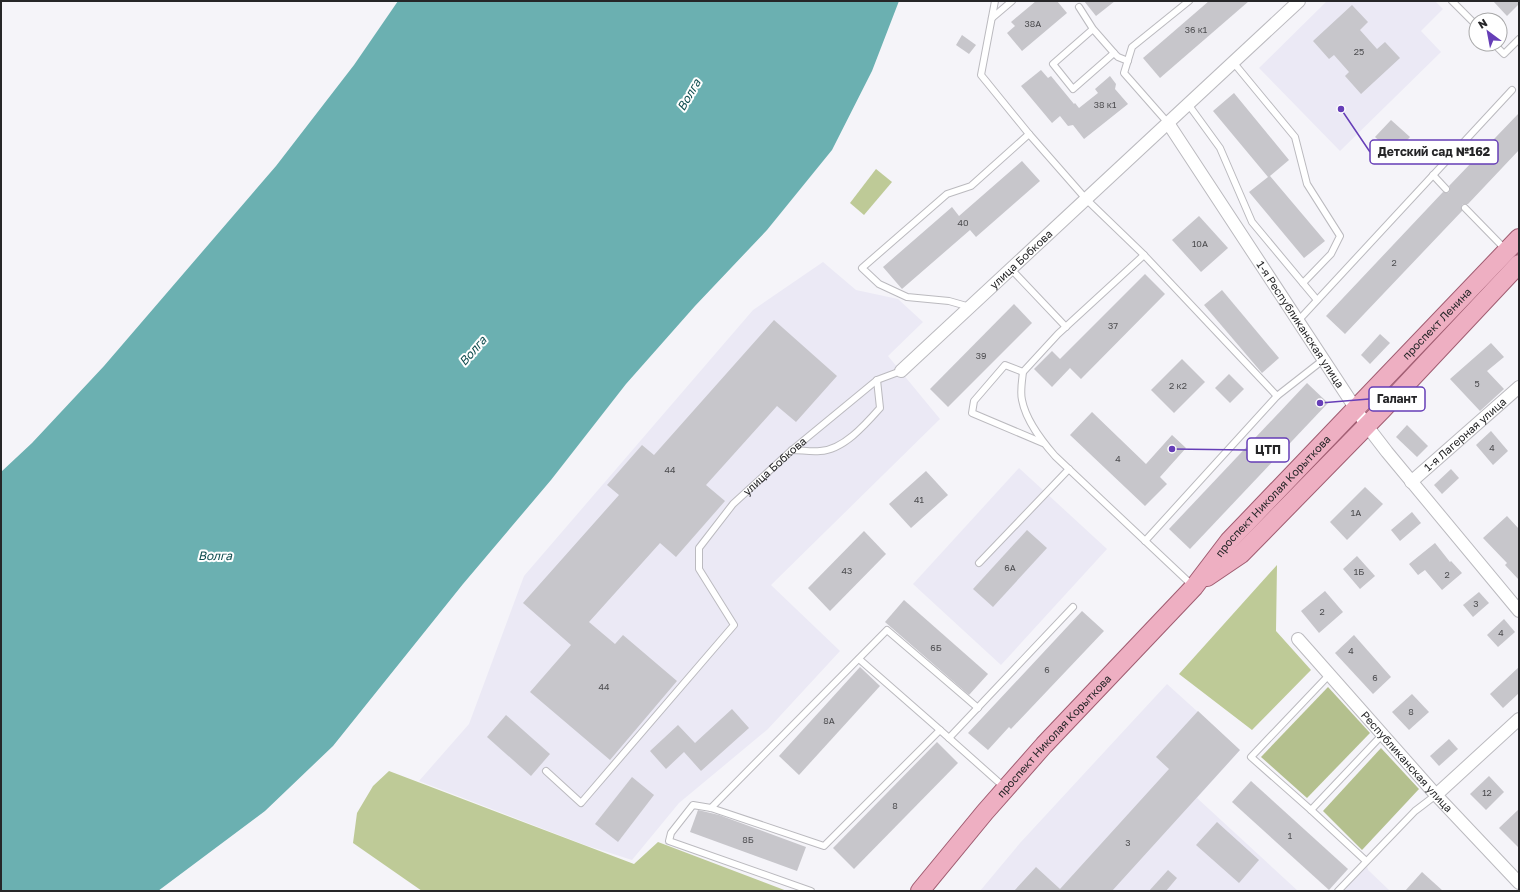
<svg xmlns="http://www.w3.org/2000/svg" width="1520" height="892" viewBox="0 0 1520 892" font-family="'Golos Text',sans-serif">
  <style>
    .built { fill: #ebe9f5 }
    .green { fill: #beca97 }
    .forest { fill: #b4c08e }
    .water { fill: #6bb0b1 }
    .building { fill: #c7c6cb }
    .lines { fill: none; stroke-linecap: round; stroke-linejoin: round }
    .service-casing { stroke: #bbbabf; stroke-width: 8 }
    .minor-casing { stroke: #bbbabf; stroke-width: 14 }
    .primary-casing { stroke: #a05c71; stroke-width: 20 }
    .service { stroke: #fff; stroke-width: 6 }
    .minor { stroke: #fff; stroke-width: 12 }
    .primary { stroke: #eeafc2; stroke-width: 18 }
    .labels { text-anchor: middle; stroke-width: 4; stroke-linejoin: round; paint-order: stroke }
    .number-label { font-size: 9px; fill: #4e4e51 }
    .street-label { font-size: 11px; fill: #262628; stroke: #fff }
    .water-label { font-size: 12px; font-style: italic; fill: #0f4d4f; stroke: #fff }
    .leader { fill: none; stroke: #663eb7; stroke-width: 1.5 }
    .callout-dot { fill: #663eb7; stroke: #fff; stroke-width: 1.5 }
    .callout { fill: #fff; stroke: #663eb7; stroke-width: 1.5 }
    .callout-label { font-size: 12px; text-anchor: middle; font-weight: bold; fill: #262628 }
  </style>
  <rect width="100%" height="100%" fill="#f5f4f9"/>
  <g class="built">
    <path d="M1327,1H1435L1443,9L1421,31L1441,52L1340,151L1259,68Z"/>
    <path d="M823,262L856,290L898,299L923,322L888,356L940,419L771,585L840,651L768,729L679,803L632,860L585,845L419,781L469,724L524,576L753,310Z"/>
    <path d="M1019,468L1107,549L1001,665L913,584Z"/>
    <path d="M1167,684L1240,750L1197,798L1298,891H980L1020,843Z"/>
    <path d="M1366,861L1368,870L1390,891H1338Z"/>
  </g>
  <g class="green">
    <path d="M876,169L892,182L864,215L850,203Z"/>
    <path d="M1277,565L1276,631L1311,670L1252,730L1179,674Z"/>
    <path d="M389,771L634,864L658,842L787,891H422L353,843L357,813L373,786Z"/>
  </g>
  <g class="forest">
    <path d="M1328,687L1370,733L1307,798L1261,757Z"/>
    <path d="M1381,748L1419,789L1362,850L1323,811Z"/>
  </g>
  <path class="water" d="M398,1H899L872,71L832,150L767,230L695,306L626,384L551,480L463,584L333,746L265,811L158,891H1V472L32,443L104,366L276,166L354,65Z"/>
  <g class="building">
    <path d="M1036,1H1057L1067,13L1022,51L1007,33L1015,26L1011,22Z"/>
    <path d="M1084,1H1115L1096,16Z"/>
    <path d="M1209,1H1249L1160,78L1143,58Z"/>
    <path d="M1493,1H1519V4L1507,16Z"/>
    <path d="M1352,5L1368,22L1360,30L1377,49L1385,42L1400,58L1361,94L1345,76L1349,72L1334,55L1329,59L1313,41Z"/>
    <path d="M962,35L976,45L969,54L956,45Z"/>
    <path d="M1041,70L1048,78L1051,76L1074,104L1075,103L1079,108L1098,93L1095,89L1110,76L1116,84L1115,89L1128,104L1084,139L1073,125L1068,126L1060,116L1052,123L1021,86Z"/>
    <path d="M1234,93L1289,160L1270,176L1325,241L1304,258L1249,192L1268,177L1213,111Z"/>
    <path d="M1519,113V150L1468,204H1464L1462,205V211L1345,334L1326,316L1443,192L1447,193L1449,192L1450,188L1449,186Z"/>
    <path d="M1391,120L1410,137L1394,154L1375,137Z"/>
    <path d="M1022,161L1040,181L976,237L970,230L902,289L883,267L952,207L959,216Z"/>
    <path d="M1199,216L1228,248L1201,272L1172,240Z"/>
    <path d="M1145,274L1165,294L1081,379L1070,368L1052,387L1034,369L1052,351L1060,359Z"/>
    <path d="M1222,290L1279,358L1262,373L1204,305Z"/>
    <path d="M1014,304L1032,323L948,407L930,389Z"/>
    <path d="M774,320L837,376L796,422L777,406L706,485L725,501L676,557L660,543L589,622L615,644L623,635L677,681L610,760L530,692L571,645L523,603L619,495L607,485L642,445L654,455Z"/>
    <path d="M1380,334L1390,343L1370,364L1361,355Z"/>
    <path d="M1491,343L1504,357L1487,371L1504,389L1480,411L1450,379Z"/>
    <path d="M1182,359L1205,382L1174,413L1151,390Z"/>
    <path d="M1229,374L1244,389L1230,403L1215,388Z"/>
    <path d="M1307,383L1328,403L1190,549L1169,529Z"/>
    <path d="M1092,412L1146,464L1172,435L1186,448L1160,477L1167,484L1145,506L1070,435Z"/>
    <path d="M1407,425L1428,446L1417,457L1396,437Z"/>
    <path d="M1491,431L1508,451L1493,465L1476,445Z"/>
    <path d="M1451,469L1459,478L1442,494L1434,485Z"/>
    <path d="M926,471L948,495L911,528L889,504Z"/>
    <path d="M1365,487L1383,504L1347,540L1330,522Z"/>
    <path d="M1412,512L1421,523L1400,541L1391,530Z"/>
    <path d="M1507,516L1519,529V580L1505,565L1507,563L1483,538Z"/>
    <path d="M1027,530L1047,548L993,607L973,589Z"/>
    <path d="M864,531L886,554L830,611L808,588Z"/>
    <path d="M1435,543L1450,562L1451,561L1462,573L1442,590L1425,570L1418,575L1409,564Z"/>
    <path d="M1357,556L1375,576L1360,589L1343,569Z"/>
    <path d="M1325,591L1343,612L1319,633L1301,611Z"/>
    <path d="M1479,592L1489,603L1473,617L1463,605Z"/>
    <path d="M904,600L988,674L969,695L885,622Z"/>
    <path d="M1082,611L1104,631L1011,729L1009,727L988,750L968,733Z"/>
    <path d="M1504,619L1515,632L1498,647L1487,635Z"/>
    <path d="M1354,635L1391,677L1373,694L1335,653Z"/>
    <path d="M860,667L880,686L799,775L779,756Z"/>
    <path d="M1519,667V693L1503,708L1490,694Z"/>
    <path d="M1412,694L1429,712L1409,730L1392,712Z"/>
    <path d="M732,709L749,728L701,771L684,752L666,769L650,751L678,725L695,743Z"/>
    <path d="M1198,711L1240,750L1112,891H1014L1036,867L1060,889L1169,769L1156,757Z"/>
    <path d="M506,715L550,754L531,776L487,737Z"/>
    <path d="M1449,739L1458,749L1439,766L1430,756Z"/>
    <path d="M937,742L958,763L854,869L833,848Z"/>
    <path d="M1489,776L1504,792L1486,810L1470,794Z"/>
    <path d="M632,777L654,795L618,842L595,824Z"/>
    <path d="M1251,781L1348,869L1329,890L1232,802Z"/>
    <path d="M1519,809V848L1499,828Z"/>
    <path d="M698,810L719,815L806,847L797,871L690,832Z"/>
    <path d="M1217,822L1259,860L1239,883L1196,845Z"/>
    <path d="M1168,870L1177,878L1166,891H1149Z"/>
    <path d="M1422,872L1443,891H1405Z"/>
  </g>
  <g class="lines">
    <defs>
      <g id="service">
        <path d="M995,1L981,75L1029,134"/>
        <path d="M1452,1L1476,25"/>
        <path d="M1079,7L1093,29L1114,53L1073,89L1053,64L1093,29"/>
        <path d="M992,18L1012,1"/>
        <path d="M1494,44L1504,54L1519,39"/>
        <path d="M1114,53L1118,57L1128,61"/>
        <path d="M1233,62L1295,137L1307,184L1340,236L1331,254L1303,283"/>
        <path d="M1188,104L1220,148L1252,222L1317,300"/>
        <path d="M1168,123L1124,73L1132,47L1189,1"/>
        <path d="M1433,175L1446,189"/>
        <path d="M1465,208L1506,250"/>
        <path d="M1144,255L1277,396L1323,360"/>
        <path d="M1011,269L1066,327"/>
        <path d="M970,307L949,301L907,297L879,284L862,268L947,194L971,186L1029,134L1086,199L1144,255L1058,334L1023,372C1022,381 1020,392 1022,400C1026,421 1042,441 1055,456L1193,586"/>
        <path d="M1297,322L1512,90"/>
        <path d="M1023,372L1005,365L974,401L972,413L1043,443"/>
        <path d="M792,450C801,450 811,452 820,451C843,450 865,425 880,408L877,380"/>
        <path d="M1145,541L1277,396"/>
        <path d="M979,563L1069,469"/>
        <path d="M859,659L940,730"/>
        <path d="M1329,675L1251,757L1311,810L1366,861"/>
        <path d="M949,738L1073,607"/>
        <path id="s1" d="M546,771L581,803L734,625L699,569V548L733,504L792,450L877,380L901,371"/>
        <path d="M711,808L887,630L978,708"/>
        <path d="M1311,810L1382,735"/>
        <path d="M811,891L669,841L671,833L693,805L711,808L824,846L940,730L1004,787"/>
        <path d="M1338,891L1415,811L1436,795"/>
      </g>
      <g id="minor">
        <path id="s2" d="M1168,123L1367,426L1387,452L1519,611"/>
        <path id="s3" d="M901,371L1299,1"/>
        <path id="s4" d="M1411,482L1519,387"/>
        <path id="s5" d="M1298,639L1436,795L1519,883"/>
        <path d="M1436,795L1519,719"/>
      </g>
      <g id="primary">
        <path d="M1207,577L1241,554L1382,410L1519,264"/>
        <path id="s6" d="M920,891L985,812L1044,745L1194,587L1229,541L1519,238"/>
      </g>
    </defs>
    <use href="#service" class="service-casing"/>
    <use href="#minor" class="minor-casing"/>
    <use href="#primary" class="primary-casing"/>
    <use href="#service" class="service"/>
    <use href="#minor" class="minor"/>
    <use href="#primary" class="primary"/>
  </g>
  <g class="labels">
    <g class="number-label">
      <text x="1033" y="27">38А</text>
      <text x="1196" y="33">36 к1</text>
      <text x="1359" y="55">25</text>
      <text x="1105" y="108">38 к1</text>
      <text x="963" y="226">40</text>
      <text x="1200" y="247">10А</text>
      <text x="1394" y="266">2</text>
      <text x="1113" y="329">37</text>
      <text x="981" y="359">39</text>
      <text x="1477" y="387">5</text>
      <text x="1178" y="389">2 к2</text>
      <text x="1492" y="451">4</text>
      <text x="1118" y="462">4</text>
      <text x="670" y="473">44</text>
      <text x="919" y="503">41</text>
      <text x="1356" y="516">1А</text>
      <text x="1010" y="571">6А</text>
      <text x="847" y="574">43</text>
      <text x="1359" y="575">1Б</text>
      <text x="1447" y="578">2</text>
      <text x="1476" y="607">3</text>
      <text x="1322" y="615">2</text>
      <text x="1501" y="636">4</text>
      <text x="936" y="651">6Б</text>
      <text x="1351" y="654">4</text>
      <text x="1047" y="673">6</text>
      <text x="1375" y="681">6</text>
      <text x="604" y="690">44</text>
      <text x="1411" y="715">8</text>
      <text x="829" y="724">8А</text>
      <text x="1487" y="796">12</text>
      <text x="895" y="809">8</text>
      <text x="1290" y="839">1</text>
      <text x="748" y="843">8Б</text>
      <text x="1128" y="846">3</text>
    </g>
    <g class="street-label">
      <text dy="4" stroke="none"><textPath href="#s3" startOffset="164">улица Бобкова</textPath></text>
      <text dy="4" stroke="none"><textPath href="#s6" startOffset="768">проспект Ленина</textPath></text>
      <text dy="4" stroke="none"><textPath href="#s2" startOffset="241">1-я Республиканская улица</textPath></text>
      <text dy="4" stroke="none"><textPath href="#s4" startOffset="72">1-я Лагерная улица</textPath></text>
      <text dy="4" stroke="none"><textPath href="#s1" startOffset="481">улица Бобкова</textPath></text>
      <text dy="4" stroke="none"><textPath href="#s6" startOffset="530">проспект Николая Корыткова</textPath></text>
      <text dy="4" stroke="none"><textPath href="#s6" startOffset="205">проспект Николая Корыткова</textPath></text>
      <text dy="4" stroke="none"><textPath href="#s5" startOffset="164">Республиканская улица</textPath></text>
    </g>
    <g class="water-label">
      <text transform="translate(689 95) rotate(-60)" y="4">Волга</text>
      <text transform="translate(473 351) rotate(-49)" y="4">Волга</text>
      <text x="215" y="560">Волга</text>
    </g>
  </g>
  <path class="leader" d="M1341 109L1370 152M1320 403L1369 399M1172 449L1247 450"/>
  <g class="callout-dot">
    <circle cx="1341" cy="109" r="4"/>
    <circle cx="1320" cy="403" r="4"/>
    <circle cx="1172" cy="449" r="4"/>
  </g>
  <g class="callout">
    <rect x="1370" y="140" width="128" height="24" rx="4"/>
    <rect x="1369" y="387" width="56" height="24" rx="4"/>
    <rect x="1247" y="438" width="42" height="24" rx="4"/>
  </g>
  <g class="callout-label">
    <text x="1434" y="156">Детский сад №162</text>
    <text x="1397" y="403">Галант</text>
    <text x="1268" y="454">ЦТП</text>
  </g>
  <rect width="1520" height="892" fill="none" stroke="#262628" stroke-width="4"/>
  <g transform="translate(1488 32) rotate(328)"><circle r="19" fill="#ffffff" stroke="#a8a8a9"/>
  <path d="M0-3L7 15L0 10L-7 15Z" fill="#663eb7"/>
  <text y="-6" font-size="11" font-weight="bold" text-anchor="middle" fill="#262628">N</text>
  </g>
</svg>
